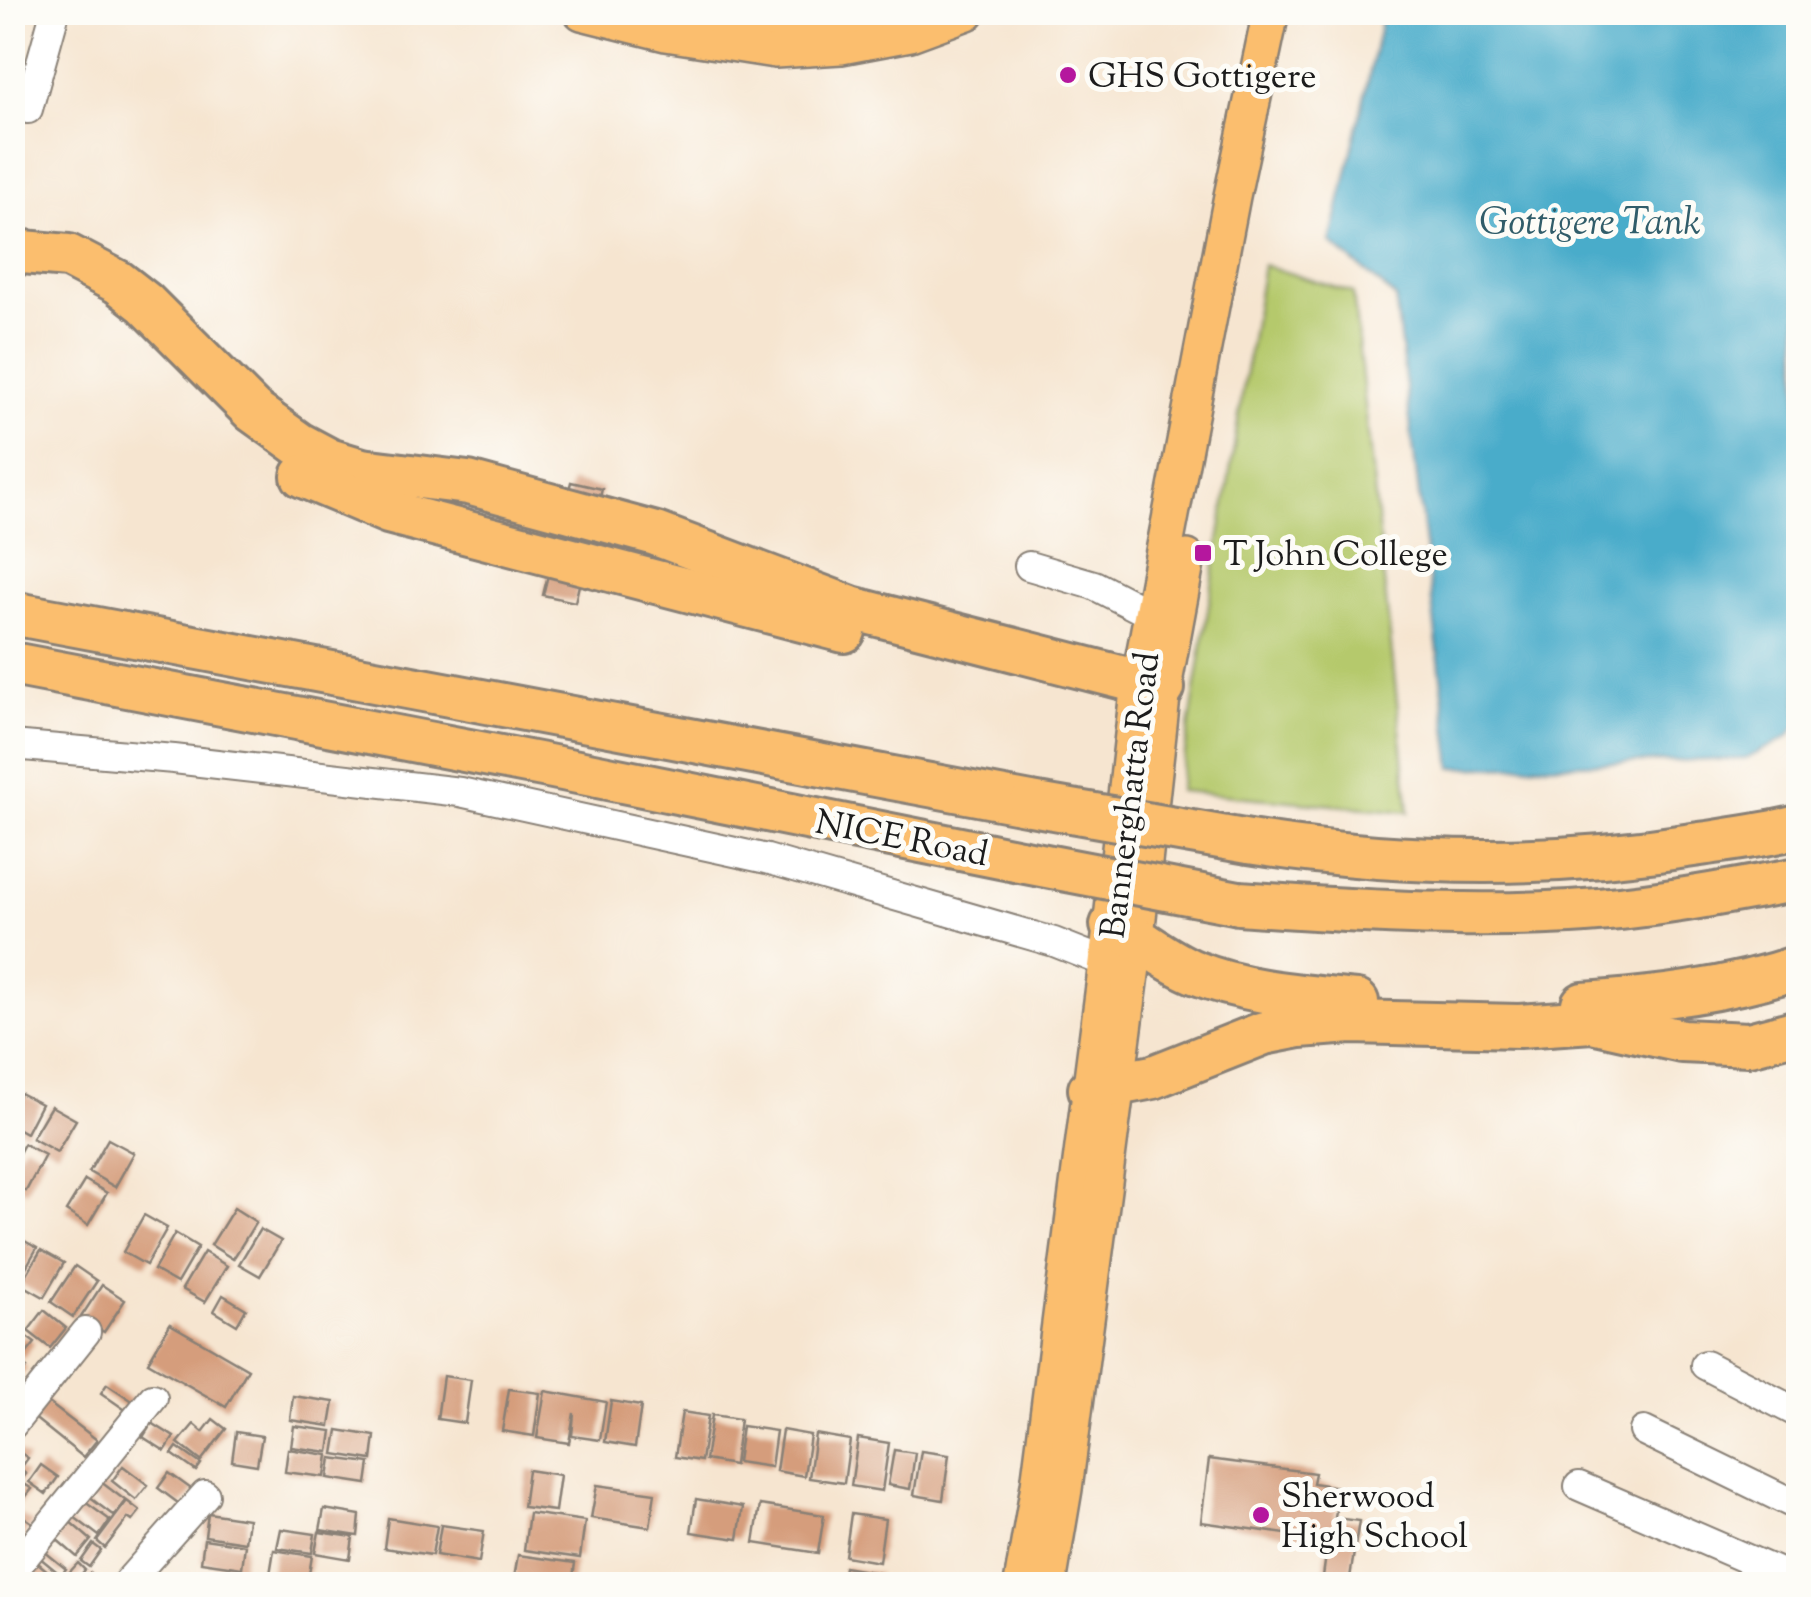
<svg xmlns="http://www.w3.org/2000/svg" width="1811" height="1597" viewBox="0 0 1811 1597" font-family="'Sorts Mill Goudy',serif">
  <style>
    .green { fill: #b5c96c; stroke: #687244; stroke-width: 2.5 }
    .water { fill: #4aacca; stroke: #336473; stroke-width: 2.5 }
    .building { fill: #d59d7b }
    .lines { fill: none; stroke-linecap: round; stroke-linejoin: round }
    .minor-casing { stroke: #898076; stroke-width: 32 }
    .major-casing { stroke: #898076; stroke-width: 40 }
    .highway-casing { stroke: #898076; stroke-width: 48 }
    .minor { stroke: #fff; stroke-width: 28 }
    .major { stroke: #fbbe6e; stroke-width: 35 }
    .highway { stroke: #fbbe6e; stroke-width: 42 }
    .highway-bridge-casing { stroke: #898076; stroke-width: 48; stroke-linecap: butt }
    .highway-bridge { stroke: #fbbe6e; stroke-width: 42 }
    .poi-dot { fill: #b5179e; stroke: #fdfcf7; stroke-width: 4 }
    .labels { text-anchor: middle; stroke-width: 10; stroke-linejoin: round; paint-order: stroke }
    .poi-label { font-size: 35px; fill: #1c1c1c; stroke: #fdfcf7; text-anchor: start }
    .street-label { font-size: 35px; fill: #1c1c1c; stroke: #fdfcf7 }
    .water-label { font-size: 38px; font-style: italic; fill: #315d6a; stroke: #fdfcf7 }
  </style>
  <rect width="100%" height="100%" fill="#fdfcf7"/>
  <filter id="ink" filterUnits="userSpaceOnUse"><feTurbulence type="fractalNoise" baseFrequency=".01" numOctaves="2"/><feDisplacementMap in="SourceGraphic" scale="20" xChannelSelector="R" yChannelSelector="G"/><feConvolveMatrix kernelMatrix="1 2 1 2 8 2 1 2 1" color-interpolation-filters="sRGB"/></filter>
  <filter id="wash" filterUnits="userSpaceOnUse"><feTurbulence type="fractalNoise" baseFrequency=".0048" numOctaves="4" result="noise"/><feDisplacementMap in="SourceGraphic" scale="40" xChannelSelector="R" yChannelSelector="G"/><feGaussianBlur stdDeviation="2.25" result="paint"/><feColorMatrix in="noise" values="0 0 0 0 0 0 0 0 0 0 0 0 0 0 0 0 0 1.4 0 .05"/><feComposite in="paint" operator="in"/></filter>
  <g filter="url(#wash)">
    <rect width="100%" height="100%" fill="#f6e5d0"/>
    <path class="green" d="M1263,265L1353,293L1409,812L1179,791Z"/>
    <path class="water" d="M1383,13H1798V724L1788,737L1746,759L1452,768L1395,297L1331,243Z"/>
    <g id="blocks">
      <g class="building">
        <path d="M571,482L602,489L575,602L543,595Z"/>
        <path d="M20,1093L41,1104L26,1133L12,1125V1108Z"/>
        <path d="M51,1106L76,1120L57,1152L32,1138Z"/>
        <path d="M108,1139L134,1153L115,1187L89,1172Z"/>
        <path d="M24,1144L45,1155L26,1191L12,1184V1166Z"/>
        <path d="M85,1180L107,1193L88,1225L66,1211Z"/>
        <path d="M234,1208L256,1222L233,1259L211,1245Z"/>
        <path d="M144,1215L167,1228L146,1265L123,1252Z"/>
        <path d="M260,1229L281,1241L260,1276L239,1264Z"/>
        <path d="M175,1233L198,1247L177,1283L154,1270Z"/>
        <path d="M14,1235L37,1248L17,1283L12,1280Z"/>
        <path d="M41,1250L64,1263L44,1297L21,1284Z"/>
        <path d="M204,1252L227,1266L205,1302L182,1289Z"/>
        <path d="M75,1266L97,1281L73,1317L51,1302Z"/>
        <path d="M102,1285L125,1300L104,1332L81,1317Z"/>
        <path d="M223,1295L246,1309L237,1325L214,1311Z"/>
        <path d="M44,1310L66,1328L50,1348L28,1331Z"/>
        <path d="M170,1324L248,1369L226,1407L148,1362Z"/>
        <path d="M24,1335L35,1343L23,1358L12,1350Z"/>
        <path d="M12,1356L27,1368L22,1374L12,1367Z"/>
        <path d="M443,1376L471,1380L465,1423L437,1419Z"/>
        <path d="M107,1384L134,1402L127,1411L101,1393Z"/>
        <path d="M509,1389L540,1393L534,1436L502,1431Z"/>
        <path d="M545,1391L606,1402L600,1440L572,1436L574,1413L569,1443L537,1438Z"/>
        <path d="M293,1396L334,1402L330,1426L290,1420Z"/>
        <path d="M45,1400L97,1440L83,1457L32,1416Z"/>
        <path d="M611,1401L641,1406L635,1447L605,1442Z"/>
        <path d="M682,1412L708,1416L701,1461L675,1457Z"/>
        <path d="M712,1415L740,1419L734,1465L705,1460Z"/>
        <path d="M213,1419L226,1429L201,1461L178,1443L194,1424L203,1432Z"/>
        <path d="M152,1423L174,1437L165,1451L143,1437Z"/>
        <path d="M294,1426L332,1431L329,1452L291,1447Z"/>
        <path d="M742,1426L776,1431L771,1467L737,1462Z"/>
        <path d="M338,1430L375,1436L372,1460L334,1454Z"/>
        <path d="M782,1430L810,1435L804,1476L776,1471Z"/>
        <path d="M236,1432L262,1436L257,1465L232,1461Z"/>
        <path d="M815,1434L850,1440L844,1483L809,1478Z"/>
        <path d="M858,1438L889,1443L882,1491L851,1486Z"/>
        <path d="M12,1447L28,1458L23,1465L12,1458Z"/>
        <path d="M177,1447L201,1464L196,1471L172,1454Z"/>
        <path d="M288,1449L328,1455L325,1477L285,1472Z"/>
        <path d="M894,1450L915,1453L910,1489L888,1485Z"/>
        <path d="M921,1451L949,1455L943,1500L914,1495Z"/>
        <path d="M331,1458L370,1463L367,1484L328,1478Z"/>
        <path d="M1209,1459L1315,1473L1313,1483L1339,1487L1335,1518L1359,1521L1349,1584H1322L1328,1540L1201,1522Z"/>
        <path d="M12,1464L26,1474L12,1492Z"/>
        <path d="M41,1465L58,1477L46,1494L29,1482Z"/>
        <path d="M123,1466L148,1485L136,1500L112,1481Z"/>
        <path d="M528,1470L560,1475L555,1511L523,1507Z"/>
        <path d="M169,1473L194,1491L182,1506L158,1488Z"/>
        <path d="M101,1482L126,1501L114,1516L89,1497Z"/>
        <path d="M26,1485L32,1489L18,1506L12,1501Z"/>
        <path d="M597,1485L655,1493L650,1527L591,1518Z"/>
        <path d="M696,1499L743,1507L738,1539L691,1532Z"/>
        <path d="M127,1501L140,1511L132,1521L128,1518L105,1548L97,1541Z"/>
        <path d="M85,1502L110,1520L99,1536L74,1517Z"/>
        <path d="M760,1505L824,1515L818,1553L754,1543Z"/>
        <path d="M12,1509L33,1523L22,1539L12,1532Z"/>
        <path d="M324,1509L360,1515L358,1536L320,1530Z"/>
        <path d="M208,1513L248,1519L245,1542L205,1536Z"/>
        <path d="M529,1513L585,1521L580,1558L524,1550Z"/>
        <path d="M851,1514L885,1519L879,1562L845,1556Z"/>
        <path d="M388,1518L437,1526L432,1555L384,1548Z"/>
        <path d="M69,1521L91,1540L77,1557L55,1538Z"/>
        <path d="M441,1525L484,1531L479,1562L436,1555Z"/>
        <path d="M281,1529L315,1534L312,1553L277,1548Z"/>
        <path d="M319,1532L353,1537L350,1559L315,1553Z"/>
        <path d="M204,1539L245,1545L242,1568L201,1562Z"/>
        <path d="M93,1544L101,1550L89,1567L81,1561Z"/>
        <path d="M274,1550L312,1556L308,1580L270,1574Z"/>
        <path d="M44,1551L66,1569L61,1575L39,1557Z"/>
        <path d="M518,1555L575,1563L572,1584H513Z"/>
        <path d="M38,1563L57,1579L53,1584H29L24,1580Z"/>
        <path d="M78,1563L85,1570L73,1583L66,1576Z"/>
        <path d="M844,1567L879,1573L877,1584H841Z"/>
        <path d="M90,1573L103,1584H80Z"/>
        <path d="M269,1577L305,1582V1584H268Z"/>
      </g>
    </g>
  </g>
  <g filter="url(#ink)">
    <use href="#blocks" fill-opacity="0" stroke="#898076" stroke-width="2.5"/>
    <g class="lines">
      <defs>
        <g id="minor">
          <path d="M28,109L55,12"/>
          <path d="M1029,566L1094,585L1152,615"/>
          <path d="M12,745L174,759L460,792L767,859L1054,942L1107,963"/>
          <path d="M1705,1365L1798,1413"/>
          <path d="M12,1425L86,1332"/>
          <path d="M1644,1431L1798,1506"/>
          <path d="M1579,1486L1798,1581"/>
          <path d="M12,1572L153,1398"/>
          <path d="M126,1584L205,1495"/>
        </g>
        <g id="major">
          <path d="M582,12L666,33L775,50L841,46L910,33L967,12"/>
          <path d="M707,12C763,22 815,26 871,12"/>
          <path d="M1022,1584L1039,1485L1107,963L1139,682L1232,196L1271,12"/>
          <path d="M1048,1584L1064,1489L1136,936L1163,688L1187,558"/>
        </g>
        <g id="highway">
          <path d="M12,251L68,256L118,282L145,303L253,411L299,444L329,460L362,470L468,483L656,534L851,608L1163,688"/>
          <path d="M303,476L388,512L844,631"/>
          <path d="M12,613L1031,804"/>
          <path d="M12,664L543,765L1020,861"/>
          <path d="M1249,842C1400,866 1550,868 1700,844C1733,839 1766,835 1798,827"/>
          <path d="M1239,903C1350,911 1459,918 1570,912C1646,908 1723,893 1798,879"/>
          <path d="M1112,925C1141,938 1164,960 1194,972C1246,993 1302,996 1357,1002"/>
          <path d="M1583,1004C1655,999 1730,990 1798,967"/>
          <path d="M1090,1089L1153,1077L1264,1033L1300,1026L1351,1022L1519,1026L1592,1021L1682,1041L1749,1044L1798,1031"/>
        </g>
      </defs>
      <use href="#minor" class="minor-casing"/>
      <use href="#major" class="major-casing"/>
      <use href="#highway" class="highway-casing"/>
      <use href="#minor" class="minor"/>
      <use href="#major" class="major"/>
      <use href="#highway" class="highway"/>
      <defs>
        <g id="highway-bridge">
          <path d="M1031,804L1249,842"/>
          <path d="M1020,861L1239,903"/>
        </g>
      </defs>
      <use href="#highway-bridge" class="highway-bridge-casing"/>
      <use href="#highway-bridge" class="highway-bridge"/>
    </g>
  </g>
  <g class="poi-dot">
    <circle cx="1068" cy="75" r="10"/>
    <rect x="1193" y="543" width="20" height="20" rx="5"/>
    <circle cx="1261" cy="1515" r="10"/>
  </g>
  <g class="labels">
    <g class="poi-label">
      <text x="1088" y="87">GHS Gottigere</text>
      <text x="1223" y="565">T John College</text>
      <text x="1281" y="1507">Sherwood<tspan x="1281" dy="40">High School</tspan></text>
    </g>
    <g class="street-label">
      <text transform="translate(1129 795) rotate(-83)" y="12">Bannerghatta Road</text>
      <text transform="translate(902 837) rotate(11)" y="12">NICE Road</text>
    </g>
    <g class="water-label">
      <text x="1590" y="234">Gottigere Tank</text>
    </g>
  </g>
  <rect width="1811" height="1597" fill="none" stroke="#fdfcf7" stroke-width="50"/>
</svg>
